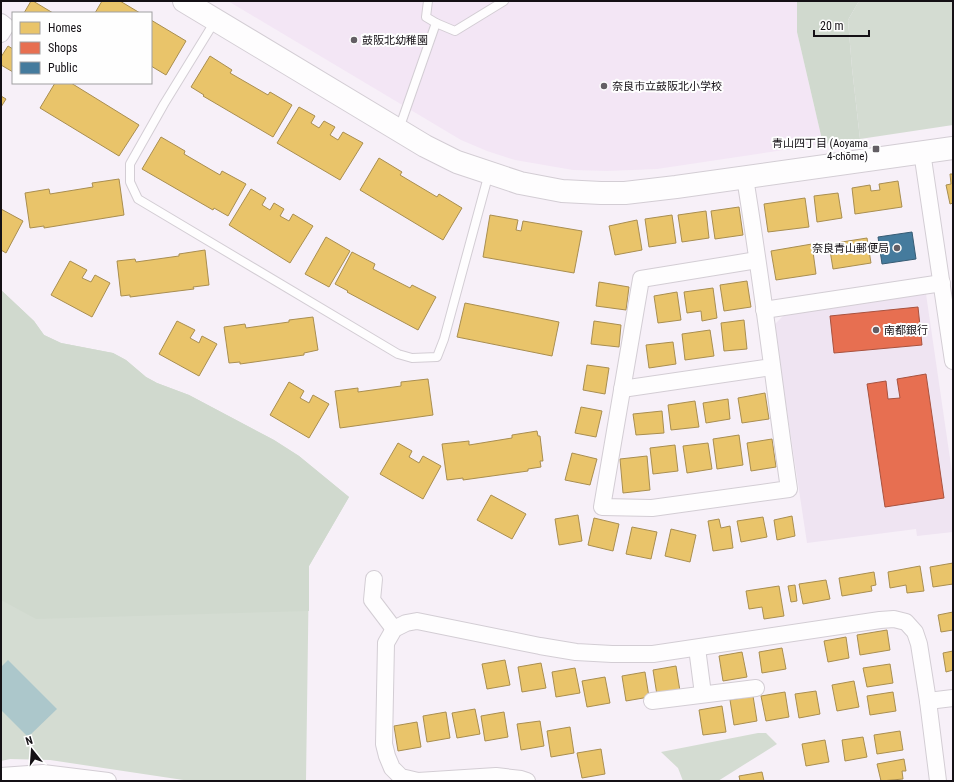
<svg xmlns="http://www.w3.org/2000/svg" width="954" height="782" viewBox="0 0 954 782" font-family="'Roboto Condensed','Noto Sans JP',sans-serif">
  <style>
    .commercial { fill: #efe4f2 }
    .built { fill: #f3e6f5 }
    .green { fill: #d4dcd2 }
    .forest { fill: #d0d9ce }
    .water { fill: #acc7cb }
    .homes { fill: #e9c46a; stroke: #a98e50 }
    .shops { fill: #e76f51; stroke: #a8523f }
    .public { fill: #457b9d; stroke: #365b74 }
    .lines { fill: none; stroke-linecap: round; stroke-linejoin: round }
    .lane-casing { stroke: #d3cdd4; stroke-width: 10 }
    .street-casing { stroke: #d3cdd4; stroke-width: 18 }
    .secondary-casing { stroke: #d3cdd4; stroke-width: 24 }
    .lane { stroke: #fefdfe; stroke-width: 8 }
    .street { stroke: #fefdfe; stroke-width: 16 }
    .secondary { stroke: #fefdfe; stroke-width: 22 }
    .poi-dot { fill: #635e64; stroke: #fefefe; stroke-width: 1.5 }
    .labels { text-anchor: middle; stroke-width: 4; stroke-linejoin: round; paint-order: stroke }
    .poi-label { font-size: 11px; fill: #141015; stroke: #fefefe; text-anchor: start }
  </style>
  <rect width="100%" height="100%" fill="#f7f0f8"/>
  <path class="commercial" d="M926,294L953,479V532L917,536L916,529L807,543L774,325L785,314Z"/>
  <path class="built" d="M228,1H797V32L823,144L657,169L607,171L573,170L515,160L487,151L461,140Z"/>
  <g class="green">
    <path d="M859,1H953V125L860,139L852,68L848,20Z"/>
    <path d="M1,290L34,321L44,335L61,343L113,353L126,360L146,377L157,383L189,395L274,440L299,456L349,497L309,566L306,781H190L50,760L10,759L1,761Z"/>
    <path d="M758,733H766L777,744L718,781H683L678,768L661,752Z"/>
  </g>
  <g class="forest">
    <path d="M797,1H859L848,20L852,68L860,139L823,144L797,32Z"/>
    <path d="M1,290L34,321L44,335L61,343L113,353L126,360L146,377L157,383L189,395L274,440L299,456L349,497L309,566V611L36,619L1,600Z"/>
  </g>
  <path class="water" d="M8,660L57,709L28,737L1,710V667Z"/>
  <g class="homes">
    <path d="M31,1H33L53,13H24Z"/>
    <path d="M102,1H120L140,13H95Z"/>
    <path d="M151,20L186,41L166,75L151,66Z"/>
    <path d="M8,46L13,49V72L1,65V57Z"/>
    <path d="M210,56L232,70L230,73L268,95L270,92L292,105L273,137L203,96L204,95L191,87Z"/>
    <path d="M55,83H71L139,125L119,156L40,108Z"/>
    <path d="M1,96L6,99L1,107Z"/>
    <path d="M299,107L315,116L311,123L319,128L324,121L335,127L330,135L338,140L343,132L363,143L340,180L277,143Z"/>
    <path d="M161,137L185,151L184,154L220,175L222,171L246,184L228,216L214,208L213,210L142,169Z"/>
    <path d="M379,158L402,172L400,175L437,197L439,194L462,208L443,240L360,190Z"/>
    <path d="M950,174H953V203L950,204L946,185L951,184Z"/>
    <path d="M119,179L124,215L44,228V226L30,228L25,193L49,189L50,194L93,187L92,183Z"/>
    <path d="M898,181L902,207L855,214L852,188L870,185L871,191L880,190L879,184Z"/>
    <path d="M251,189L266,198L262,205L270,210L274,203L284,209L280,216L289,221L293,214L313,226L290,263L229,225Z"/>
    <path d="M838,193L842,218L817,222L814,196Z"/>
    <path d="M805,198L809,227L768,232L764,204Z"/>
    <path d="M739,207L743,235L715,239L711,211Z"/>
    <path d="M1,209L23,221L6,253L1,250Z"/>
    <path d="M706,211L709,238L682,242L678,215Z"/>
    <path d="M490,215L518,220L516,230L521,231L523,221L582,231L574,273L483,257Z"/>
    <path d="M672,215L676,243L649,247L645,219Z"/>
    <path d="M637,220L642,250L615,255L609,226Z"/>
    <path d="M326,237L350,251L329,287L305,274Z"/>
    <path d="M867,238L871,263L833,269L829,244Z"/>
    <path d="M812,244L816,274L776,280L771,251Z"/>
    <path d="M205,250L209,285L193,287L194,289L130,297V295L121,296L117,261L135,259L136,262L179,256V254Z"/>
    <path d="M352,252L375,264L373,269L410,288L412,285L436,297L418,330L347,292L348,291L335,284Z"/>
    <path d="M70,261L87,270L82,278L91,282L95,275L110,283L92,317L51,295Z"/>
    <path d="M747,281L751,307L724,311L720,285Z"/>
    <path d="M599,282L629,287L626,310L596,306Z"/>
    <path d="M713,288L717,318L702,321L701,311L687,313L684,292Z"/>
    <path d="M677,292L681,320L658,323L654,296Z"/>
    <path d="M465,303L559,322L552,356L457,337Z"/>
    <path d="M313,317L318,350L304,353V355L240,364V362L229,363L224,327L245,324L246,328L289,322V320Z"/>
    <path d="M744,320L747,349L724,351L721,323Z"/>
    <path d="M177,321L195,330L190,338L199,343L202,336L217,344L199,376L159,354Z"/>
    <path d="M594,321L621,325L619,347L591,344Z"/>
    <path d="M710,330L714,356L685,360L682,334Z"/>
    <path d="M673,342L676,364L649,368L646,345Z"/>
    <path d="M587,365L609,368L605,394L583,390Z"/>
    <path d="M428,379L433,415L340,428L335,391L358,388V392L401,386V382Z"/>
    <path d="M289,382L304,391L300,398L309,403L313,395L329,404L309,438L270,415Z"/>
    <path d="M765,393L769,419L742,423L738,398Z"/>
    <path d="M728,399L730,419L706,423L703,403Z"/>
    <path d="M695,401L699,427L671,430L668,405Z"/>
    <path d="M581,407L602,411L596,437L575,433Z"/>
    <path d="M662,411L664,433L636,435L633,414Z"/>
    <path d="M537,431L538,436H540L543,461H540L541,467L528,469V471L463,480V478L447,480L442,444L469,441V445L512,438V435Z"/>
    <path d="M739,435L743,465L717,469L713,439Z"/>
    <path d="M772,439L776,467L751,471L747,443Z"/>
    <path d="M398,443L412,451L409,457L419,463L423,456L441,466L423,499L380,474Z"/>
    <path d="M708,443L712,469L687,473L683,446Z"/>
    <path d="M675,445L678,471L653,474L650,448Z"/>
    <path d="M572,453L597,459L590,485L565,480Z"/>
    <path d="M647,456L650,490L623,493L620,459Z"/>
    <path d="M491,495L526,514L512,539L477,520Z"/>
    <path d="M578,515L582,541L559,545L555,519Z"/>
    <path d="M792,516L795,536L777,540L774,520Z"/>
    <path d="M763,517L767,537L741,542L737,521Z"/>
    <path d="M594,518L619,524L613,551L588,545Z"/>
    <path d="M719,519L721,528L730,526L733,548L713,551L708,521Z"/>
    <path d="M632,527L657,532L651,559L626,554Z"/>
    <path d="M671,529L696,535L690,562L665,556Z"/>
    <path d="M953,563V584L933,587L930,567Z"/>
    <path d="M920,566L924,591L907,593L906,585L890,588L888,572Z"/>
    <path d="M874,572L876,585L871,586L872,591L842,596L839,578Z"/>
    <path d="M826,580L830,599L803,604L799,584Z"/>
    <path d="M795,585L797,601L791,602L788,586Z"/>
    <path d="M779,586L784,616L764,619L762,607L749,609L746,591Z"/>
    <path d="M953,612V630L941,632L938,615Z"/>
    <path d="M887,630L890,650L860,655L857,635Z"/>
    <path d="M846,637L849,658L828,662L824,641Z"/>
    <path d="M782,648L786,669L762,673L759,652Z"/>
    <path d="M953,651V670L946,672L943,653Z"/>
    <path d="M742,652L747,677L723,681L719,656Z"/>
    <path d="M505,660L510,685L487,689L482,664Z"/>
    <path d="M541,663L546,688L522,692L518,667Z"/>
    <path d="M890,664L893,683L867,687L863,668Z"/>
    <path d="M676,666L680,691L657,695L653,670Z"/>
    <path d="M575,668L580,693L556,697L552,672Z"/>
    <path d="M645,672L649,697L626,701L622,676Z"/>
    <path d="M605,677L610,703L587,707L582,681Z"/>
    <path d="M854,681L859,707L837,711L832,685Z"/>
    <path d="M816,691L820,714L799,718L795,694Z"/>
    <path d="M785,692L789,717L766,721L761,696Z"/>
    <path d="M893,692L896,711L870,715L867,696Z"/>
    <path d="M753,696L757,721L734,725L730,700Z"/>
    <path d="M722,706L726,732L703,735L699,710Z"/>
    <path d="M475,709L480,734L457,738L452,713Z"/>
    <path d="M446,712L450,738L427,742L423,716Z"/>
    <path d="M504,712L508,737L485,741L481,716Z"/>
    <path d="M540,721L544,746L521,750L517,724Z"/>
    <path d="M417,722L421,747L398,751L394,726Z"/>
    <path d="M570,727L574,753L551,757L547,731Z"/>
    <path d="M900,731L903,750L877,754L874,735Z"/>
    <path d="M863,737L867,757L845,761L842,740Z"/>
    <path d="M825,740L829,762L806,766L802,744Z"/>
    <path d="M601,749L605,774L582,778L577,753Z"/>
    <path d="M904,759L906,771H902L903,779L881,781L877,764Z"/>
    <path d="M762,772L764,781H740L739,776Z"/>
  </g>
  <g class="shops">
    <path d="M918,307L922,345L834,353L830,316Z"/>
    <path d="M926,374L944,498L885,507L867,384L886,381L888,399L900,398L897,379Z"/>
  </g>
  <path class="public" d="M912,232L916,259L882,264L878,237Z"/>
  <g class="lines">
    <defs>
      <g id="lane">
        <path d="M428,1L426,17L436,23L455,31L504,1"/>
        <path d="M215,21L164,104L130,164V182L138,199L398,354L412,358L437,357L444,339L489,173"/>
        <path d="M399,129L436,23"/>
      </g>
      <g id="street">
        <path d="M1,22L6,26L1,34"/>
        <path d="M922,152L953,361"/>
        <path d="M745,178C762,281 774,385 789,489L652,508L602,507L641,279L757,260"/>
        <path d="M764,310L942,283"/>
        <path d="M622,389L772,367"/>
        <path d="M374,579L372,600L394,629"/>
        <path d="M697,648L703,694"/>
        <path d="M652,701L756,688"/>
        <path d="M928,701L953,698"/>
        <path d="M1,776L43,773L108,781"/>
        <path d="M527,781L521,779L496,776L418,781L401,777L392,768L387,756L384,744L386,643L394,629L406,623L417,621L540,646L576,652L612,654H653L880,620L894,619L906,622L915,632L919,644L928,701L938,781"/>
      </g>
      <path id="secondary" d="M184,1L425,146L457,162L520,183L562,191L601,193H625L676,187L953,148"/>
    </defs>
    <use href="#lane" class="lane-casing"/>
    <use href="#street" class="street-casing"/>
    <use href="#secondary" class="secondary-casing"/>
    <use href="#lane" class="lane"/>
    <use href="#street" class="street"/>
    <use href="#secondary" class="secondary"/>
  </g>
  <g class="poi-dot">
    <circle cx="354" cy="40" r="4"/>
    <circle cx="604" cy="86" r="4"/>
    <rect x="872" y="145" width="8" height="8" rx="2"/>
    <circle cx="897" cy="248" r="4"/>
    <circle cx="876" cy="330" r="4"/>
  </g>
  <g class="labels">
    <g class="poi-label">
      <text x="362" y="44">鼓阪北幼稚園</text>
      <text x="612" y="90">奈良市立鼓阪北小学校</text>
      <text x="868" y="147" text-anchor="end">青山四丁目 (Aoyama<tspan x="868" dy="13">4-chōme)</tspan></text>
      <text x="889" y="252" text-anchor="end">奈良青山郵便局</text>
      <text x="884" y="334">南都銀行</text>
    </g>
  </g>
  <rect width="954" height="782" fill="none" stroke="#141015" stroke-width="4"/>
  <rect x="12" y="12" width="140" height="72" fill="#fefefe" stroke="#a09fa1"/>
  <rect x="20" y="22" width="20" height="12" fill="#e9c46a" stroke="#a09fa1"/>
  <text x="48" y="32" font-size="12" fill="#141015">Homes</text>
  <rect x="20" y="42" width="20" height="12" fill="#e76f51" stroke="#a09fa1"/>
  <text x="48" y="52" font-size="12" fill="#141015">Shops</text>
  <rect x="20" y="62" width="20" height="12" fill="#457b9d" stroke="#a09fa1"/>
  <text x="48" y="72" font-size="12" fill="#141015">Public</text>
  <g transform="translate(32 750) rotate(343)" stroke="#fefefe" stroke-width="3" paint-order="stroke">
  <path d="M0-3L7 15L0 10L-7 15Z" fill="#141015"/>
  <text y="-6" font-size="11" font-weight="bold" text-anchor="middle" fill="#141015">N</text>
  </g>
  <path d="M814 30v6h55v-6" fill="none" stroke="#141015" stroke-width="2"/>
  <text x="820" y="30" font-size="12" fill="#141015" stroke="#fefefe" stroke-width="3" paint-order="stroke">20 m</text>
</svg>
